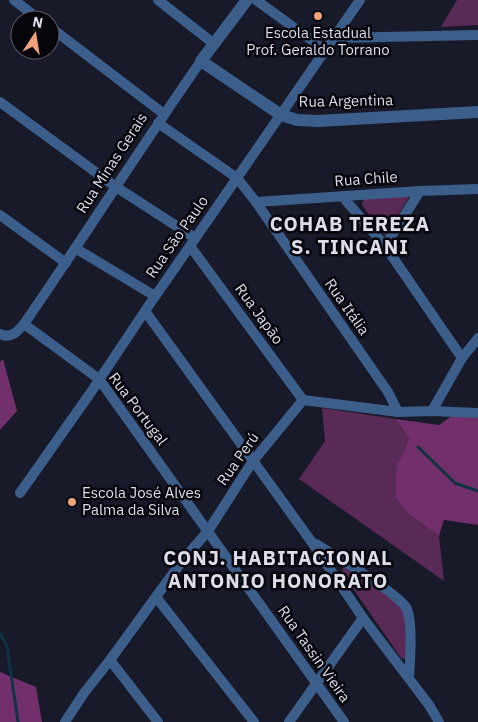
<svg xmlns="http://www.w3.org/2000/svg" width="478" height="722" viewBox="0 0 478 722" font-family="'IBM Plex Sans',sans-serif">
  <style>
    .green { fill: #592a55 }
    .forest { fill: #712f6b }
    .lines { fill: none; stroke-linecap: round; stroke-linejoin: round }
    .stream { stroke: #0f3343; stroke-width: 3 }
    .minor { stroke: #3c5e8a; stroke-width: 10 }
    .tertiary { stroke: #3c5e8a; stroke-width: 12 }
    .poi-dot { fill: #f0a27a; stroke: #05050b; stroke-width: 2 }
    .labels { text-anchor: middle; stroke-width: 5; stroke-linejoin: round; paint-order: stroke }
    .poi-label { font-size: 15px; fill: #dddee9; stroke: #05050b }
    .street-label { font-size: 15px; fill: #dddee9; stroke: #05050b }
    .district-label { font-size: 20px; font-weight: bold; letter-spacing: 1px; fill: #dddee9; stroke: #05050b }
  </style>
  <rect width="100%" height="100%" fill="#181929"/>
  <g class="green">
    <path d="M457,0H478V25L441,27Z"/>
    <path d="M411,194L385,236L362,205L363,200L366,197Z"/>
    <path d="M322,408L396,419L409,439L398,463L409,514L439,536L444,581L299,479L325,441Z"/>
    <path d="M344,567L400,604L405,611L406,655L404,659L401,658L343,574L342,570Z"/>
  </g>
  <g class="forest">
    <path d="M3,359L17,411L0,430V362Z"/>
    <path d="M453,415L478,418V525L444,520L439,536L409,514L396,498V475L398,463L409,439L396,419L439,425Z"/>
    <path d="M0,672L36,687L42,722H0Z"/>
  </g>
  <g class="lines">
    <g class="stream">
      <path d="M418,447L455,483L478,491"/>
      <path d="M0,633L7,646L18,722"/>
    </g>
    <g class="minor">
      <path d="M14,0L40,20"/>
      <path d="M158,0L213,43"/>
      <path d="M256,0L325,50"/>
      <path d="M50,27L164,114"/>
      <path d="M334,38L478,35"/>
      <path d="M0,102L116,187L195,238"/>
      <path d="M158,123L237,178L256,202L388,392L398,412"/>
      <path d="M342,196L385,246L462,358"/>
      <path d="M256,202L420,191L478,189"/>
      <path d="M0,215L66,263"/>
      <path d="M190,246L303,400"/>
      <path d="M385,246L420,191"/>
      <path d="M75,248L155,296"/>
      <path d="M145,311L311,541L363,618L429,705L439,722"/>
      <path d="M24,324L99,379L344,722"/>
      <path d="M0,334C11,339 17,332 24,324C84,237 141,147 201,61"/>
      <path d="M303,400L398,412L432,411L478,413"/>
      <path d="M432,411L462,358L478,338"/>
      <path d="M20,493L89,395L145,311L360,0"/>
      <path d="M316,544C333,555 400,594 407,609C413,624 410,660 409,678"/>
      <path d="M156,597L254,722"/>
      <path d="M110,660L158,722"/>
      <path d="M65,722L84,693L110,660L182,561L208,531L253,461L303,400"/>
      <path d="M289,722L363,618"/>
    </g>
    <path class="tertiary" d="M247,0L201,61L281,115L297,120L318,121L478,112"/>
  </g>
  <g class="poi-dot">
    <circle cx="318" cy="16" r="5"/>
    <circle cx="72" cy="502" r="5"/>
  </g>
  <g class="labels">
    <g class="poi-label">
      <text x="318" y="38">Escola Estadual<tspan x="318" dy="17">Prof. Geraldo Torrano</tspan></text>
      <text x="82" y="498" text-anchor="start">Escola José Alves<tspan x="82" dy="17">Palma da Silva</tspan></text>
    </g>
    <g class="street-label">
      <text transform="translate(346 101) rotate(-1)" y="5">Rua Argentina</text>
      <text transform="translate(112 163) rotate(-57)" y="5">Rua Minas Gerais</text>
      <text transform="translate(366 179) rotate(-4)" y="5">Rua Chile</text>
      <text transform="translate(177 237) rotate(-55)" y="5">Rua São Paulo</text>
      <text transform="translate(347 307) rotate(55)" y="5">Rua Itália</text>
      <text transform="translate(259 314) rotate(54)" y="5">Rua Japão</text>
      <text transform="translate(138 409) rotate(53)" y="5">Rua Portugal</text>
      <text transform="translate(238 459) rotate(-55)" y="5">Rua Perú</text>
      <text transform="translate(314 654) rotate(55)" y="5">Rua Tassin Vieira</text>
    </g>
    <g class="district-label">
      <text x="350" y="231">COHAB TEREZA<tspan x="350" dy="23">S. TINCANI</tspan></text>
      <text x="278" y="565">CONJ. HABITACIONAL<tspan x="278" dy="23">ANTONIO HONORATO</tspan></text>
    </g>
  </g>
  <g transform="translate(35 35) rotate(12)"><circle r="24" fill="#05050b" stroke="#5b5c64"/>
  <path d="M0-4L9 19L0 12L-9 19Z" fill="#f0a27a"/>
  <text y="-8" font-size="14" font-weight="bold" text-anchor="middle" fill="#dddee9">N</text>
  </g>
</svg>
